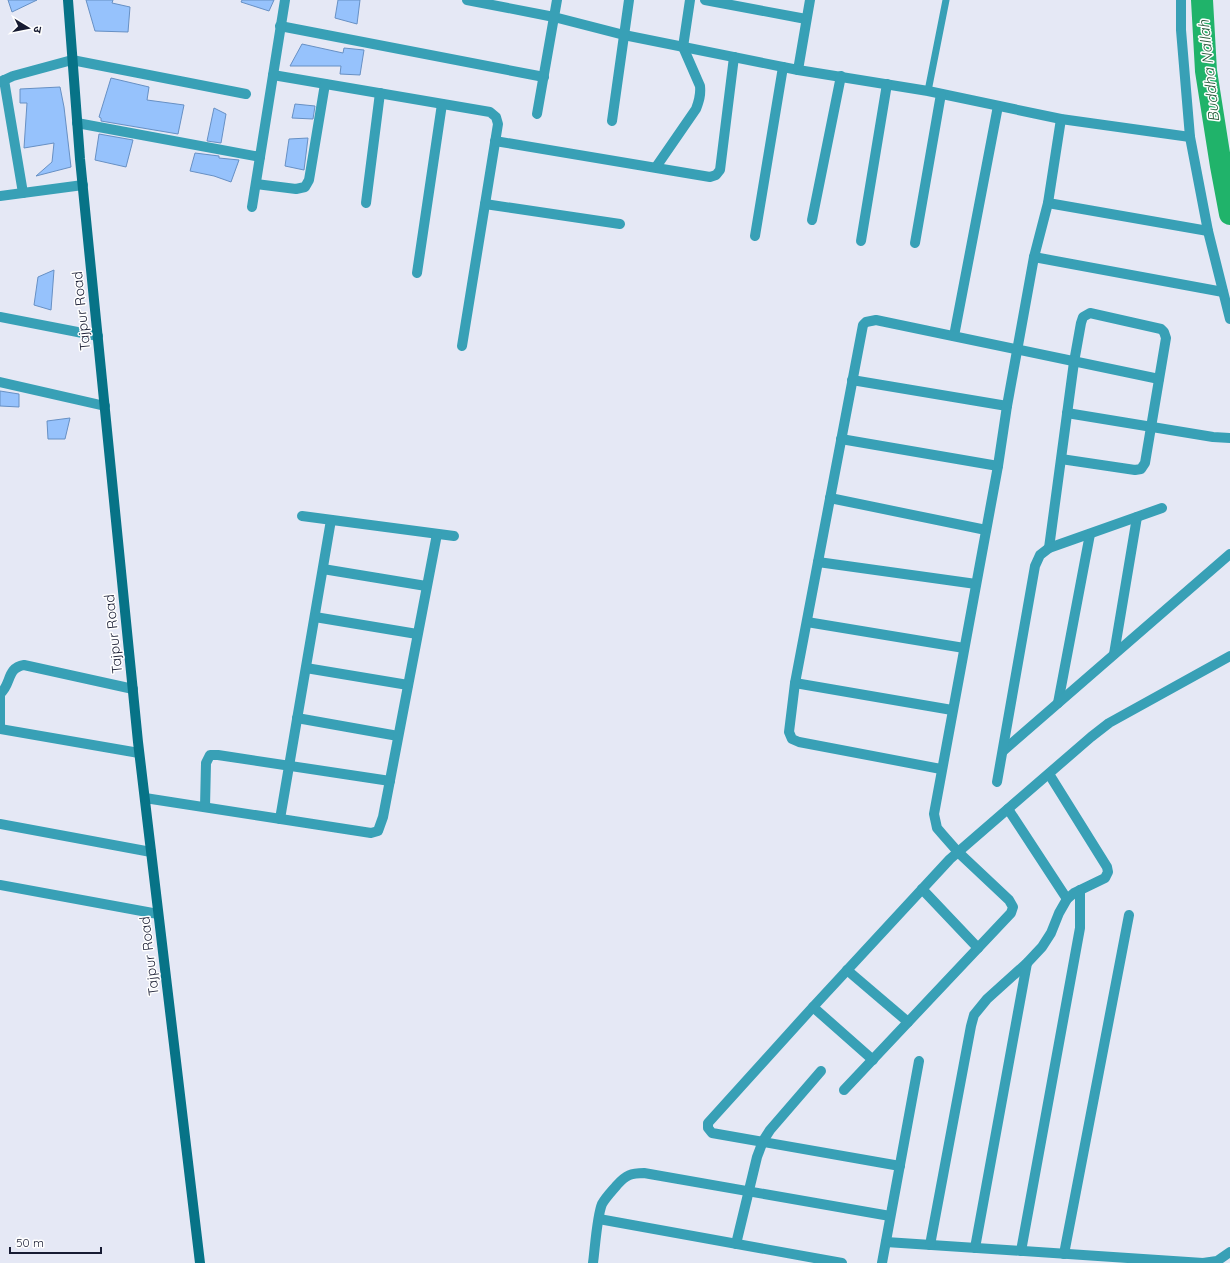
<svg xmlns="http://www.w3.org/2000/svg" width="1230" height="1263" viewBox="0 0 1230 1263" font-family="Quicksand,'Noto Sans Devanagari',sans-serif">
  <style>
    .lines { fill: none; stroke-linecap: round; stroke-linejoin: round }
    .river { stroke: #20b36a; stroke-width: 22 }
    .building { fill: #96c2fc; stroke: #6790c4 }
    .service { stroke: #38a0b6; stroke-width: 7 }
    .minor { stroke: #38a0b6; stroke-width: 10 }
    .secondary { stroke: #077387; stroke-width: 10 }
    .labels { text-anchor: middle; stroke-width: 3; stroke-linejoin: round; paint-order: stroke }
    .street-label { font-size: 14px; fill: #171b32; stroke: #fff }
    .water-label { font-size: 15px; font-style: italic; fill: #2c5f40; stroke: #fff }
  </style>
  <rect width="100%" height="100%" fill="#e5e8f5"/>
  <g class="lines">
    <path class="river" d="M1202,0L1206,71L1221,166L1230,214"/>
  </g>
  <g class="building">
    <path d="M8,0H37L12,12Z"/>
    <path d="M86,0H113L112,3L130,7L128,32L95,31Z"/>
    <path d="M242,0H274L269,11L241,2Z"/>
    <path d="M338,0H360L357,24L335,18Z"/>
    <path d="M302,44L343,53L344,48L364,50L360,75L340,74L341,66H290Z"/>
    <path d="M111,78L149,87L147,100L184,105L178,134L101,121V118L99,117Z"/>
    <path d="M60,87L64,107L71,167L36,176L52,162L54,143L24,148L27,103H20V89Z"/>
    <path d="M295,104L315,106L313,119L292,118Z"/>
    <path d="M214,108L226,114L221,143L207,141Z"/>
    <path d="M99,134L133,140L126,167L95,160Z"/>
    <path d="M308,138L304,170L285,166L289,139Z"/>
    <path d="M195,153L219,156V158L239,160L231,182L214,176L190,171Z"/>
    <path d="M54,270L51,310L34,305L38,277Z"/>
    <path d="M0,391L19,394V407L0,406Z"/>
    <path d="M70,418L65,439H48L47,421Z"/>
  </g>
  <g class="lines">
    <path class="service" d="M928,91L946,0"/>
    <g class="minor">
      <path d="M467,0L554,17L624,35L798,70L928,91L1061,119L1190,137"/>
      <path d="M705,0L806,19"/>
      <path d="M1181,0V30L1190,137L1208,231L1230,319"/>
      <path d="M280,26L544,77"/>
      <path d="M798,70L810,0"/>
      <path d="M273,75L490,112L496,117L498,124L462,346"/>
      <path d="M4,80L23,193"/>
      <path d="M0,82L13,76L72,60L246,94"/>
      <path d="M537,114L557,0"/>
      <path d="M612,121L629,0"/>
      <path d="M77,123L260,157"/>
      <path d="M495,141L710,177L716,175L720,170L734,57"/>
      <path d="M656,167L696,109C699,101 701,95 700,86L683,47L690,0"/>
      <path d="M256,184L296,189L305,187L309,180L325,84"/>
      <path d="M0,196L83,185"/>
      <path d="M366,203L380,93"/>
      <path d="M1048,203L1208,231"/>
      <path d="M485,204L620,224"/>
      <path d="M252,207L285,0"/>
      <path d="M812,220L841,76"/>
      <path d="M755,236L783,67"/>
      <path d="M861,241L887,84"/>
      <path d="M915,243L941,94"/>
      <path d="M1034,257L1223,292"/>
      <path d="M417,273L442,104"/>
      <path d="M0,317L98,336"/>
      <path d="M954,336L998,106"/>
      <path d="M852,380L1007,406"/>
      <path d="M0,382L105,406"/>
      <path d="M1067,413L1213,437L1230,438"/>
      <path d="M841,439L998,466"/>
      <path d="M830,498L986,530"/>
      <path d="M302,516L454,536"/>
      <path d="M1049,548L1074,362L1081,323L1083,317L1090,313L1161,329L1164,332L1166,338L1145,463L1141,469L1135,470L1061,459"/>
      <path d="M818,562L976,584"/>
      <path d="M323,569L426,586"/>
      <path d="M315,617L417,634"/>
      <path d="M807,622L964,648"/>
      <path d="M1114,654L1137,517"/>
      <path d="M306,668L408,685"/>
      <path d="M795,683L952,710"/>
      <path d="M0,694C12,684 6,668 24,665L133,689"/>
      <path d="M1058,703L1090,534"/>
      <path d="M297,718L398,736"/>
      <path d="M0,725V694"/>
      <path d="M0,729L139,753"/>
      <path d="M1003,751L1230,554"/>
      <path d="M941,769L799,742L792,739L789,732L795,683L863,325L866,322L876,320L1159,379"/>
      <path d="M997,782L1035,566L1040,555L1049,548L1162,508"/>
      <path d="M145,798L371,833L378,831L383,817L437,534"/>
      <path d="M205,807L206,763L210,755H218L390,781"/>
      <path d="M1008,809L1067,899"/>
      <path d="M280,819L331,520"/>
      <path d="M0,824L151,852"/>
      <path d="M0,885L158,914"/>
      <path d="M922,889L978,948"/>
      <path d="M847,970L908,1022"/>
      <path d="M813,1007L873,1060"/>
      <path d="M844,1090L1011,913L1013,907L1009,900L958,852L943,835L937,828L934,814L998,466L1007,406L1034,257L1048,203L1061,119"/>
      <path d="M900,1166L712,1133L708,1128V1123L813,1007L950,859L1091,737L1109,723L1230,656"/>
      <path d="M599,1219L842,1263"/>
      <path d="M886,1242L1203,1263L1217,1261L1230,1252"/>
      <path d="M736,1244L757,1157L763,1141L770,1130L821,1071"/>
      <path d="M930,1245L971,1026L974,1015L987,999L1027,963L1042,947L1051,933L1059,913L1067,899L1074,893L1105,878L1108,872L1107,867L1049,774"/>
      <path d="M975,1248L1027,963"/>
      <path d="M1021,1251L1080,928V890"/>
      <path d="M1064,1254L1129,915"/>
      <path d="M593,1263C595,1248 597,1216 602,1204C606,1197 612,1191 617,1185C626,1175 631,1173 644,1173L890,1216"/>
      <path d="M882,1263L919,1061"/>
    </g>
    <path class="secondary" d="M68,0L80,159L138,742L200,1263"/>
  </g>
  <g class="labels">
    <g class="street-label">
      <text transform="translate(81 311) rotate(-96)" y="5">Tajpur Road</text>
      <text transform="translate(113 634) rotate(-96)" y="5">Tajpur Road</text>
      <text transform="translate(149 956) rotate(-97)" y="5">Tajpur Road</text>
    </g>
    <g class="water-label">
      <text transform="translate(1209 71) rotate(-96)" y="5">Buddha Nallah</text>
    </g>
  </g>
  <g transform="translate(28 28) rotate(100)" stroke="#ffffff" stroke-width="3" paint-order="stroke">
  <path d="M0-3L7 15L0 10L-7 15Z" fill="#171b32"/>
  <text y="-6" font-size="11" font-weight="bold" text-anchor="middle" fill="#171b32">उ</text>
  </g>
  <path d="M10 1247v6h91v-6" fill="none" stroke="#171b32" stroke-width="2"/>
  <text x="16" y="1247" font-size="12" fill="#171b32" stroke="#ffffff" stroke-width="3" paint-order="stroke">50 m</text>
</svg>
